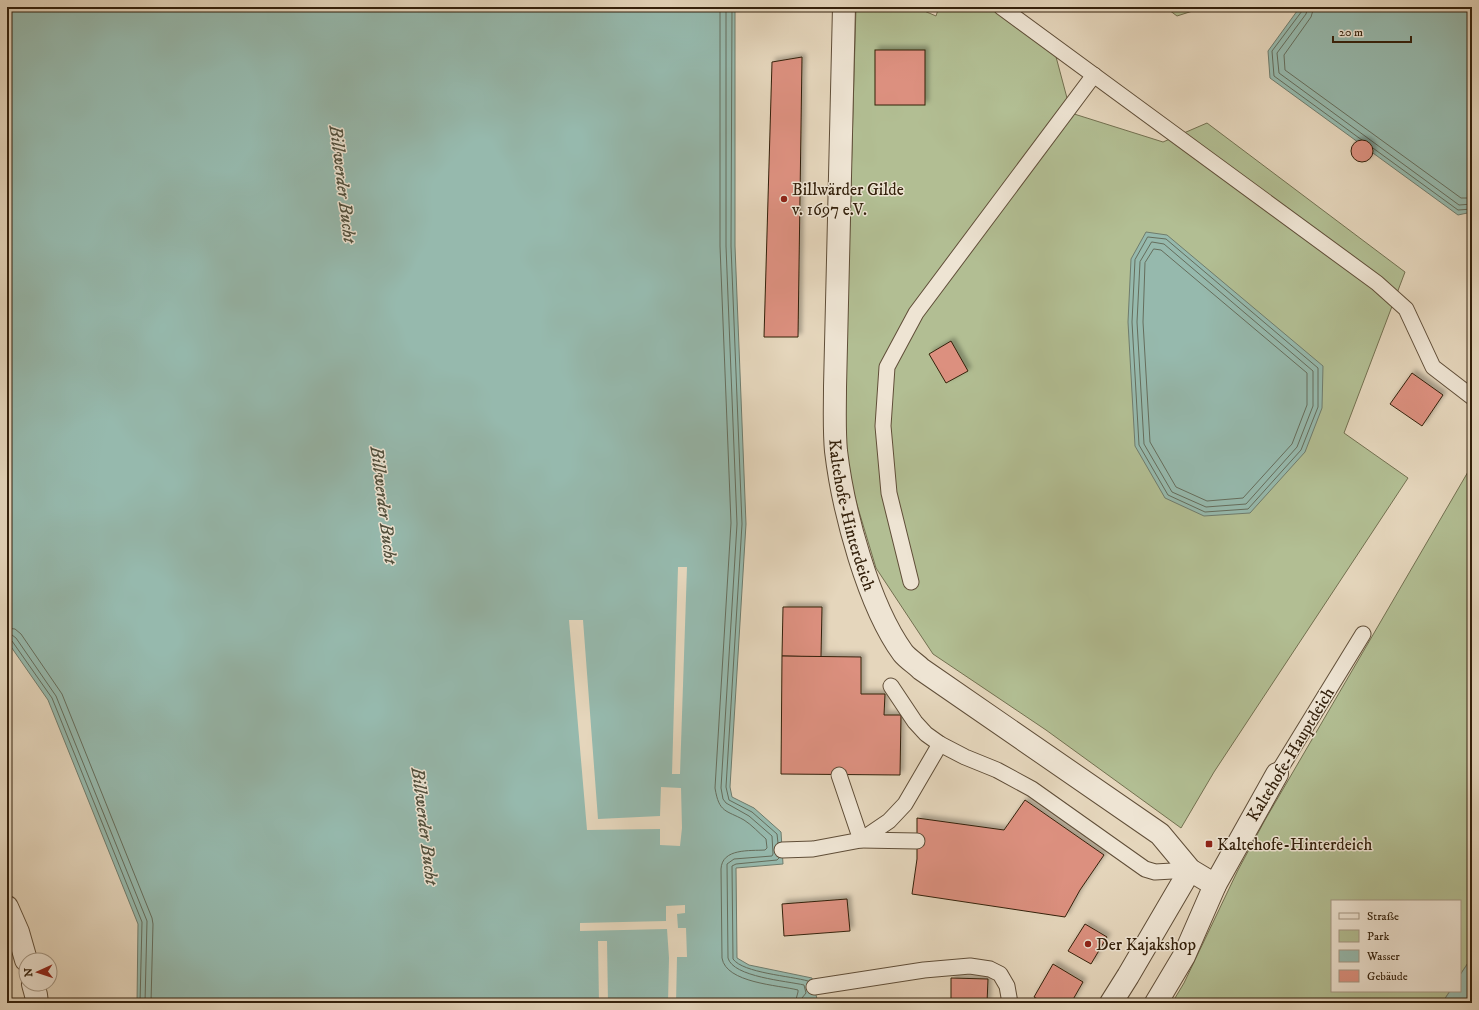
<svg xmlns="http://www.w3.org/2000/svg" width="1479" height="1010" viewBox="0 0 1479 1010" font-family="'IM FELL DW Pica',serif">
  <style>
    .green { fill: #b2be93; stroke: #737050 }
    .water { fill: #96b9ad; stroke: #6f7c6d }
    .pier { fill: #e5d6bc }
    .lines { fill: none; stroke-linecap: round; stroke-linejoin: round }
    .shore { stroke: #656d5c; stroke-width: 1 }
    .building { fill: #dc907f; stroke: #34210c; filter: url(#shadow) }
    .lane-casing { stroke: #604e38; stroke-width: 17 }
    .street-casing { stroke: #604e38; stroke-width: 24 }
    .lane { stroke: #eee4d3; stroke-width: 15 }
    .street { stroke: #eee4d3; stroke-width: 22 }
    .poi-dot { fill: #8f2418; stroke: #eee4d3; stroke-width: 1.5 }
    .labels { text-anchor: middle; stroke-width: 3; stroke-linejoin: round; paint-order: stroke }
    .poi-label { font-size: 17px; fill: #34210c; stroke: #eee4d3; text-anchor: start }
    .street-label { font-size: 17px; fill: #34210c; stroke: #eee4d3 }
    .water-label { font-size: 18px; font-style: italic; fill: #514f3c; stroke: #eee4d3 }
  </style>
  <defs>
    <filter id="shadow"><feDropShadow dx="3.5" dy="-3.5" stdDeviation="2" flood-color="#0004"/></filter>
  </defs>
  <rect width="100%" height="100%" fill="#e5d6bc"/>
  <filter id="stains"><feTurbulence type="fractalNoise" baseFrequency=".005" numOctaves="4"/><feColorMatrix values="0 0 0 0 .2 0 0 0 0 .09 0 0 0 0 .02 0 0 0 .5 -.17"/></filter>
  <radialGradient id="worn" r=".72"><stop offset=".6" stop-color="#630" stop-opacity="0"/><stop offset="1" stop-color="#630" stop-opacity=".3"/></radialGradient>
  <g class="green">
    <path d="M856,7H915L936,16L939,7H1010L1055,53L1071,113L1163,142L1207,123L1405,272L1344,433L1408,478L1214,772L1181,828L1046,730L933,654L876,568L843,458Z"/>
    <path d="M1165,7H1205L1177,16Z"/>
    <path d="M1472,465V957L1460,975V901H1332V991H1450L1442,1003H1172L1184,983L1238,870L1265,820Z"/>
  </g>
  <g class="water">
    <path d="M7,7H735V246L746,524L730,787L732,797L754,808L781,832L783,864L736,868L737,958L749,965L812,978L817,999L805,1003H137L138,924L48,700L7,641Z"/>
    <path d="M1300,7H1472V212L1458,215L1270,78L1268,51Z"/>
    <path d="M1146,232L1167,235L1323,366L1322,408L1305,452L1250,513L1204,516L1165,498L1135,446L1128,322L1131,259Z"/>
    <path d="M1472,957V1003H1442L1450,991H1460V975Z"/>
  </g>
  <g class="pier">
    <path d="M678,567H687L680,774H672Z"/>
    <path d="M569,620H583L598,819L660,816L661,787L681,788L682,828L680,846L660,845V829L587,830Z"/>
    <path d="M685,905V913L677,914L678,928H686L687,957H677L676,1003H668L669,958L667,929L580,931V923L666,921V906Z"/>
    <path d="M598,941H607L608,1003H599Z"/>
  </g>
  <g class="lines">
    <g class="shore">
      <path d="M720,7V246L731,523L715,788C719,813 726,810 744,820C752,825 759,833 766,839L767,848L765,850C750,851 722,848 721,869L722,958C726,983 778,985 798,990V992L795,1003"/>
      <path d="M726,7V246L737,524L721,788L723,799L726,803L749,816L772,836L773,854L772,856L734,859L727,864L728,958C733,977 787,981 804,985L806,993L802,998L801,1003"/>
      <path d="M732,7L731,246L742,524L726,787L729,800L752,812L777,834L778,843"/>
      <path d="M1303,7L1302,11L1272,51L1274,76L1458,210L1472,209"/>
      <path d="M1308,7L1306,14L1277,53L1279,73L1459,205L1472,204"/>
      <path d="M1314,7L1311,17L1284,55L1285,70L1461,198H1472"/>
      <path d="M1148,237L1166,239L1318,368V407L1301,450L1248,509L1205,512L1168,495L1139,445L1132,322L1135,260Z"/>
      <path d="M1152,242L1164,244L1313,371V406L1297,447L1246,504L1206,507L1172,492L1144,444L1137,322L1140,262Z"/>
      <path d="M1154,249L1161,250L1307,373V405L1292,444L1243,498L1207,501L1176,487L1150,442L1143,322L1145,263Z"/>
      <path d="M7,628L15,629L21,634L62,694L152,918L153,924L151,1003"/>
      <path d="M7,634L12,635L16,638L56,696L147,921L145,1003"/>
      <path d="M7,639L12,641L52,698L142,922L140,1003"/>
      <path d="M779,858L777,860L736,864L732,866L733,959C743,973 791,976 808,981"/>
    </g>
  </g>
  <g class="building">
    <rect x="875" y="50" width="50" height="55"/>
    <path d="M802,57L798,337H764L772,62Z"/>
    <circle cx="1362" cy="151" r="11"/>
    <path d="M951,341L968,371L946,383L929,354Z"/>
    <path d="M1412,373L1443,395L1422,426L1390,404Z"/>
    <path d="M783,607H822L821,657L782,656Z"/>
    <path d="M782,656L861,657V694H885L884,715H901L900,775L781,774Z"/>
    <path d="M1025,800L1104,855L1080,890L1065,917L912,894L917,859V818L1004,830Z"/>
    <path d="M847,899L850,931L784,936L782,904Z"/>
    <path d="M1085,924L1107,937L1091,964L1068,951Z"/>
    <path d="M1053,964L1083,982L1071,1003H1045L1034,997Z"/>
    <path d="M951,978L988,979L987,1003H951Z"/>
  </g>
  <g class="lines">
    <defs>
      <g id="lane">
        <path d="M1001,7L1377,283L1406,309L1433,367L1472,397"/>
        <path d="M911,582L889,493L883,426L887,367L916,313L1094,75"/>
        <path d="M891,686L915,722L926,734L940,744L965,757L997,770L1032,789L1145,869L1155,872L1190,870"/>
        <path d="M1277,774L1363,634"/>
        <path d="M839,775L861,840L917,841"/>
        <path d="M782,850L813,849L861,840L889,821L905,804L940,744"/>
        <path d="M814,987L924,970L970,966L990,969L1000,974L1007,986L1010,1003"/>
      </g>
      <g id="street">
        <path id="s1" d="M844,7L835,387C835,408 834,430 836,451C843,510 868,605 903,653C908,659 916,664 921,669L1160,834L1190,870L1215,885"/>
        <path d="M7,907L18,932L26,960"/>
        <path d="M33,984L36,995L37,1003"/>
        <path d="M1111,1003L1128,976L1190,870"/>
        <path d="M1156,1003L1184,956L1215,885L1277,774"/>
      </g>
    </defs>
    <use href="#lane" class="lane-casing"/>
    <use href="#street" class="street-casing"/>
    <use href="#lane" class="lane"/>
    <use href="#street" class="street"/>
  </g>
  <g class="poi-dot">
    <circle cx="784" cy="199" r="4"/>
    <rect x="1205" y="840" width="8" height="8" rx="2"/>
    <circle cx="1088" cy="944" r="4"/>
  </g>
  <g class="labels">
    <g class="poi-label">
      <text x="792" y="195">Billwärder Gilde<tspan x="792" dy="20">v. 1697 e.V.</tspan></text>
      <text x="1217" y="850">Kaltehofe-Hinterdeich</text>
      <text x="1096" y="950">Der Kajakshop</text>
    </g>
    <g class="street-label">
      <text dy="6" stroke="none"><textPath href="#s1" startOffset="510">Kaltehofe-Hinterdeich</textPath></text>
      <text transform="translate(1290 754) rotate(-59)" y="6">Kaltehofe-Hauptdeich</text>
    </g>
    <g class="water-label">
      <text transform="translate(343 184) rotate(83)" y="6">Billwerder Bucht</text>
      <text transform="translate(384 505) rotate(83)" y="6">Billwerder Bucht</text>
      <text transform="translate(425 826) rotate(83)" y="6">Billwerder Bucht</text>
    </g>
  </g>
  <rect width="1479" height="1010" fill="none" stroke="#e5d6bc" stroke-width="24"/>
  <rect x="8" y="8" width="1463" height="994" fill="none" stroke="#34210c" stroke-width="2"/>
  <rect x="12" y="12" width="1455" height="986" fill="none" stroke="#34210c"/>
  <rect x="1331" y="900" width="130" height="92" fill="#eee4d3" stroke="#a49683"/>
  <rect x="1339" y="913" width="20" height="6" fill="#eee4d3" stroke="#a49683"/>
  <text x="1367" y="920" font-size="12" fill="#34210c">Straße</text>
  <rect x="1339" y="930" width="20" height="12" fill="#b2be93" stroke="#a49683"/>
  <text x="1367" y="940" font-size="12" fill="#34210c">Park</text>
  <rect x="1339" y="950" width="20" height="12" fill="#96b9ad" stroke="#a49683"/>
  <text x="1367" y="960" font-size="12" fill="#34210c">Wasser</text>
  <rect x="1339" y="970" width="20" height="12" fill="#dc907f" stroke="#a49683"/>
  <text x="1367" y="980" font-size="12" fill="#34210c">Gebäude</text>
  <g transform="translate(38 972) rotate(267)"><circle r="19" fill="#eee4d3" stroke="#a49683"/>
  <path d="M0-3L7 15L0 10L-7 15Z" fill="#8f2418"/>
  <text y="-6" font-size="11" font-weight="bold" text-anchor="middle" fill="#34210c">N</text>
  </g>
  <path d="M1333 36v6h78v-6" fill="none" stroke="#34210c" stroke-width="2"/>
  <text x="1339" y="36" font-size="12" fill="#34210c" stroke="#eee4d3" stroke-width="3" paint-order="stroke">20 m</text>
  <rect width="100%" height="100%" filter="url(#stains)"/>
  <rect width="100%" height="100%" fill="url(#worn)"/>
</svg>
